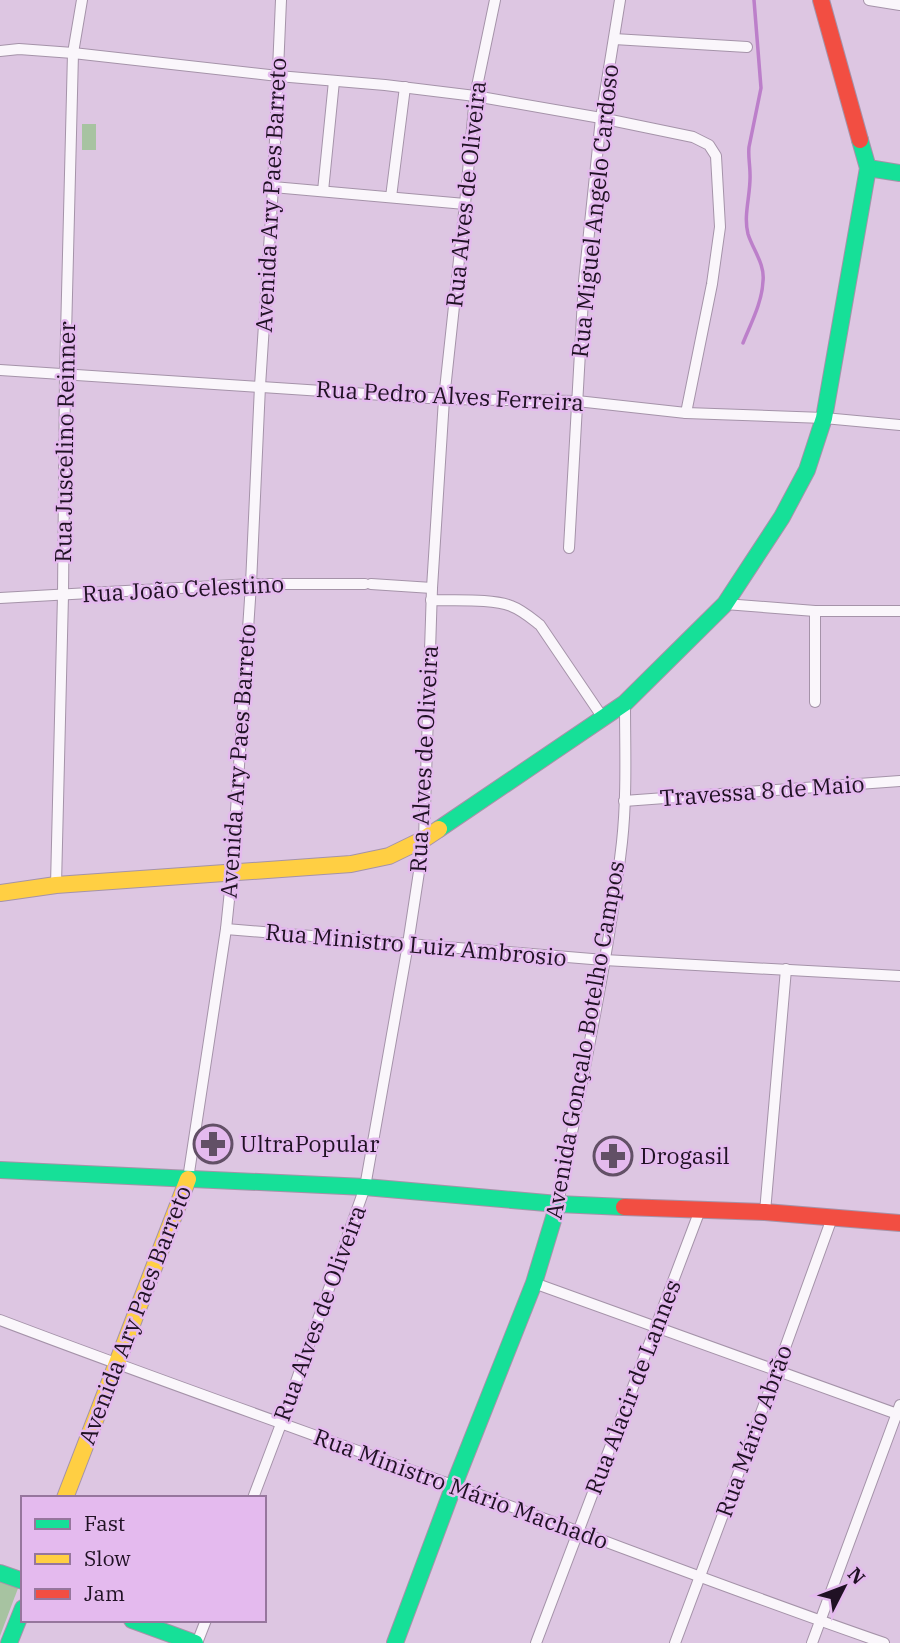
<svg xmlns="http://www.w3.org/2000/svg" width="900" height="1643" viewBox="0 0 900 1643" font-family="'IBM Plex Serif',serif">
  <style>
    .green { fill: #a7c3a1 }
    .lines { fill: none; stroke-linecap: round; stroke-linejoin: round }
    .stream { stroke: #bc7fca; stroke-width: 3.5 }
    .street-casing { stroke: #a593a9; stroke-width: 12 }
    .fast-casing { stroke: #a593a9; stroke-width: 18 }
    .slow-casing { stroke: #a593a9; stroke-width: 18 }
    .jam-casing { stroke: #a593a9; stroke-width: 18 }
    .street { stroke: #faf6fb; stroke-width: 10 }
    .fast { stroke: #16e098; stroke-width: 16 }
    .slow { stroke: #ffcf43; stroke-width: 16 }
    .jam { stroke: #f24e42; stroke-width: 16 }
    .labels { text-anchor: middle; stroke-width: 5; stroke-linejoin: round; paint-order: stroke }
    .street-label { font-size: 23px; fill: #201124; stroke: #e4baee }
    .poi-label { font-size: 23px; fill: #201124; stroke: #e4baee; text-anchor: start }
  </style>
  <rect width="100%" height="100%" fill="#ddc6e2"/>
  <g class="green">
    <rect x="82" y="124" width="14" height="26"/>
    <path d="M0,1576L20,1583L0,1636Z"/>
  </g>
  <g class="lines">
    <path class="stream" d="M743,343C751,323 762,303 763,281C765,264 753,250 748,234C743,215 751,194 750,174C750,165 748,156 749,147L761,88L754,0"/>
    <defs>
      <g id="street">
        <path d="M869,0L900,5"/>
        <path d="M614,39L747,47"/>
        <path d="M0,51L19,49L73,53L278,76L385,85L475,96L601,118L693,137L709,145L716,156L720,227L712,284L686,413"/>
        <path d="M273,187L465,204"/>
        <path d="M323,191L334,81"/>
        <path d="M391,197L405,87"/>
        <path d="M0,370L444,399L577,401L686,413L824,418L900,425"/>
        <path d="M569,548L584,281L601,118L620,0"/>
        <path d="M371,584L432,588"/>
        <path d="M0,598L251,584H365"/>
        <path d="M431,600C454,601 492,598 511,606C522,610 531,618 540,625L603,718"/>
        <path d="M725,604L815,611H900"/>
        <path d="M815,611V702"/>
        <path d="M624,801L900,781"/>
        <path d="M56,885L63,595L65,375L73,53L82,0"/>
        <path d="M226,929L604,960L900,976"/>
        <path d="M188,1179L226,929L232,871L251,584L260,386L273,187L281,0"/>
        <path d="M558,1204C581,1084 608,963 622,842C627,796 625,749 625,703"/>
        <path d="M765,1212L786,969"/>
        <path d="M534,1283L900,1415"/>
        <path d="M0,1320C150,1377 301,1430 452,1485C596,1537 739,1593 884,1643"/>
        <path d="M253,1498L281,1424L365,1187L408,944L424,839L432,588L444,399L465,204L475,96L495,0"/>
        <path d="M197,1643L206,1620"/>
        <path d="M536,1643L700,1210"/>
        <path d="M675,1643L777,1370L832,1218"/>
        <path d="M812,1643L900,1405"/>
      </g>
      <g id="fast">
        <path d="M868,168L900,173"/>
        <path d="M439,829L625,703L725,604L782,517L807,470L824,418L868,168L860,140"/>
        <path d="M0,1170L365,1187L558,1204L624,1207"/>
        <path d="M0,1573L23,1581"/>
        <path d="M132,1620L195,1643"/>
        <path d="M9,1643L23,1608"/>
        <path d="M395,1643L454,1485L534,1283L558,1204"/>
      </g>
      <g id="slow">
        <path d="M0,893L56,885L351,864L389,856L424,839L439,829"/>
        <path d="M65,1498L188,1179"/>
      </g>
      <g id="jam">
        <path d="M821,0L860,140"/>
        <path d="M624,1207L765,1212L900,1223"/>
      </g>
    </defs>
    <use href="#street" class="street-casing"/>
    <use href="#fast" class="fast-casing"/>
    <use href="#slow" class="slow-casing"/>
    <use href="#jam" class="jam-casing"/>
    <use href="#street" class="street"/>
    <use href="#fast" class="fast"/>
    <use href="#slow" class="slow"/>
    <use href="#jam" class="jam"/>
  </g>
  <defs>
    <symbol id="pharmacy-ring" viewBox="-11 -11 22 22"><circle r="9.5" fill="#e4baee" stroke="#625066" stroke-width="1.5"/><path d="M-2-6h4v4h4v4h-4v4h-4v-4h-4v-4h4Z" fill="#625066"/></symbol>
  </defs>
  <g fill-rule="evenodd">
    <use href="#pharmacy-ring" x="191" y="1122" width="44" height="44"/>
    <use href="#pharmacy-ring" x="591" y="1134" width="44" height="44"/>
  </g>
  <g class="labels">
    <g class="street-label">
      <text transform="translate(466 194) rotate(-84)" y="8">Rua Alves de Oliveira</text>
      <text transform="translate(271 195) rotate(-87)" y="8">Avenida Ary Paes Barreto</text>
      <text transform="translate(595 211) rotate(-84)" y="8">Rua Miguel Angelo Cardoso</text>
      <text transform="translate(450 396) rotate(3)" y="8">Rua Pedro Alves Ferreira</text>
      <text transform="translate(65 442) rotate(-89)" y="8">Rua Juscelino Reinner</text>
      <text transform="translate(183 589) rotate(-3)" y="8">Rua João Celestino</text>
      <text transform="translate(424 759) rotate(-87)" y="8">Rua Alves de Oliveira</text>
      <text transform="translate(238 761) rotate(-86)" y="8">Avenida Ary Paes Barreto</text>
      <text transform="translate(762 791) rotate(-4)" y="8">Travessa 8 de Maio</text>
      <text transform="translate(416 945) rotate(5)" y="8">Rua Ministro Luiz Ambrosio</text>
      <text transform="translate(585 1040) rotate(-80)" y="8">Avenida Gonçalo Botelho Campos</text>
      <text transform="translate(320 1313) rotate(-70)" y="8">Rua Alves de Oliveira</text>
      <text transform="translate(135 1315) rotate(-69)" y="8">Avenida Ary Paes Barreto</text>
      <text transform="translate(633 1387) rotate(-69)" y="8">Rua Alacir de Lannes</text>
      <text transform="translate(754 1431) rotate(-70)" y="8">Rua Mário Abrão</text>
      <text transform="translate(461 1489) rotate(20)" y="8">Rua Ministro Mário Machado</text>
    </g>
    <g class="poi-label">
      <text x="240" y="1152">UltraPopular</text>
      <text x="640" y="1164">Drogasil</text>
    </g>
  </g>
  <rect x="21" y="1496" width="245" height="126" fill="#e4baee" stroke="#96769d" stroke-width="2"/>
  <rect x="35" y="1519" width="35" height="10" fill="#16e098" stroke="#96769d" stroke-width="2"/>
  <text x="84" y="1531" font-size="21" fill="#201124">Fast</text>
  <rect x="35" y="1554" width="35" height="10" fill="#ffcf43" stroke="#96769d" stroke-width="2"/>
  <text x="84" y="1566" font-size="21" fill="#201124">Slow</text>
  <rect x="35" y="1589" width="35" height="10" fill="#f24e42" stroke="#96769d" stroke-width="2"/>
  <text x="84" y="1601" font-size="21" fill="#201124">Jam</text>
  <g transform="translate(844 1587) rotate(48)" stroke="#e4baee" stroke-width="5" paint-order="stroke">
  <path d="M0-5L12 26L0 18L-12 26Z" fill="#201124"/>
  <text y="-10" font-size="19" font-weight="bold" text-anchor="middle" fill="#201124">N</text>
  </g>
</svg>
